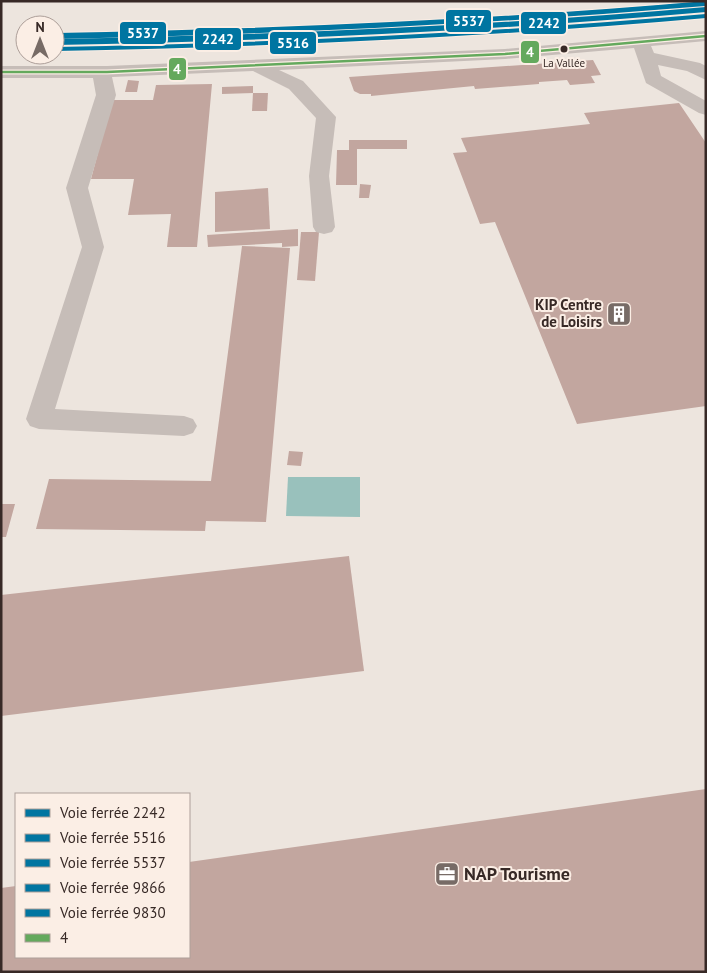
<svg xmlns="http://www.w3.org/2000/svg" width="707" height="973" viewBox="0 0 707 973" font-family="'PT Sans',sans-serif">
  <style>
    .water { fill: #99c1bc }
    .building { fill: #c2a69f }
    .lines { fill: none; stroke-linecap: round; stroke-linejoin: round }
    .minor { fill: #c6bdb8; fill-rule: evenodd }
    .bus-1-casing { stroke: #fbeee5; stroke-width: 5 }
    .bus-1 { stroke: #64a95d; stroke-width: 2.5 }
    .rail-1-casing { stroke: #fbeee5; stroke-width: 6 }
    .rail-2-casing { stroke: #fbeee5; stroke-width: 6 }
    .rail-3-casing { stroke: #fbeee5; stroke-width: 6 }
    .rail-4-casing { stroke: #fbeee5; stroke-width: 6 }
    .rail-5-casing { stroke: #fbeee5; stroke-width: 6 }
    .rail-1 { stroke: #0075a1; stroke-width: 4 }
    .rail-2 { stroke: #0075a1; stroke-width: 4 }
    .rail-3 { stroke: #0075a1; stroke-width: 4 }
    .rail-4 { stroke: #0075a1; stroke-width: 4 }
    .rail-5 { stroke: #0075a1; stroke-width: 4 }
    .bus-dot { fill: #372926; stroke: #fbeee5; stroke-width: 2 }
    .labels { text-anchor: middle; stroke-width: 4; stroke-linejoin: round; paint-order: stroke }
    .far-bus-label { font-size: 11px; fill: #372926; stroke: #fbeee5 }
    .poi-label { font-size: 15px; font-weight: bold; fill: #372926; stroke: #fbeee5; text-anchor: end }
    .near-poi-label { font-size: 18px; font-weight: bold; fill: #372926; stroke: #fbeee5; text-anchor: start }
    .line-badge { stroke: #fbeee5; stroke-width: 2 }
    .badge-label { font-size: 14px; text-anchor: middle; font-weight: bold; fill: #fff }
  </style>
  <rect width="100%" height="100%" fill="#ede5de"/>
  <path class="water" d="M288,477H360V517L286,516Z"/>
  <g class="building">
    <path d="M593,60L601,75L591,76L595,83L570,85L567,80L539,82V84L475,89L474,86L371,96V94H360L354,91L349,77Z"/>
    <path d="M128,80L139,81L137,92H125Z"/>
    <path d="M212,84L197,247H167L171,214L128,215L134,179H91L112,100H153L156,85Z"/>
    <path d="M253,86V93L222,94V87Z"/>
    <path d="M253,93H268L267,111H252Z"/>
    <path d="M679,103L706,143V406L577,424L495,222L480,224L453,153L467,152L461,138L590,124L584,113Z"/>
    <path d="M349,140H407V149H357V185H336L337,150H349Z"/>
    <path d="M360,184L371,185L369,198H359Z"/>
    <path d="M268,188L270,229L215,232V192Z"/>
    <path d="M298,229V246L282,247V243L208,247L207,235Z"/>
    <path d="M301,232H319L315,281L297,280Z"/>
    <path d="M242,246L290,248L266,522L206,521L205,531L36,529L49,479L211,481Z"/>
    <path d="M289,451L303,452L301,466L287,465Z"/>
    <path d="M1,504H15L6,537H1Z"/>
    <path d="M349,556L364,671L1,716V595Z"/>
    <path d="M706,789V972H1V888L16,886V957H189V862Z"/>
  </g>
  <g class="lines">
    <path class="minor" d="M706,31V41L651,46L654,53L700,63L706,66V80L687,71L658,65L661,76L706,101V115L699,113L646,83L634,48L505,59L279,70L303,81L336,117L329,176L335,227L332,232L324,234L316,232L313,227L309,176L316,118L289,89L253,71L112,77L116,95L88,188L104,247L55,409L184,416L193,419L197,426L193,433L184,436L39,429L30,426L26,419L82,247L66,188L96,95L93,78H1V66H107L505,49Z"/>
    <defs>
      <path id="bus-1" d="M1,72H107L505,54L706,36"/>
    </defs>
    <use href="#bus-1" class="bus-1-casing"/>
    <use href="#bus-1" class="bus-1"/>
    <defs>
      <path id="rail-1" d="M55,43C272,39 489,29 706,10"/>
      <path id="rail-2" d="M55,49C272,45 489,35 706,16"/>
      <path id="rail-3" d="M55,35C272,31 489,22 706,3"/>
      <path id="rail-4" d="M55,37C272,33 489,22 705,4"/>
      <path id="rail-5" d="M55,41C272,37 489,28 706,9"/>
    </defs>
    <use href="#rail-1" class="rail-1-casing"/>
    <use href="#rail-2" class="rail-2-casing"/>
    <use href="#rail-3" class="rail-3-casing"/>
    <use href="#rail-4" class="rail-4-casing"/>
    <use href="#rail-5" class="rail-5-casing"/>
    <use href="#rail-1" class="rail-1"/>
    <use href="#rail-2" class="rail-2"/>
    <use href="#rail-3" class="rail-3"/>
    <use href="#rail-4" class="rail-4"/>
    <use href="#rail-5" class="rail-5"/>
  </g>
  <defs>
    <symbol id="building-square" viewBox="-11 -11 22 22"><rect x="-9" y="-9" width="18" height="18" rx="4" fill="#776b66" stroke="#fbeee5"/><path d="M-4-6H4V6H1V3H-1V6H-4ZM-2.5-4.3h1.7v1.8h-1.7ZM.8-4.3h1.7v1.8H.8ZM-2.5-1h1.7V.8h-1.7ZM.8-1h1.7V.8H.8Z" fill="#fff"/></symbol>
    <symbol id="office-square" viewBox="-11 -11 22 22"><rect x="-9" y="-9" width="18" height="18" rx="4" fill="#776b66" stroke="#fbeee5"/><path d="M-6-3h4V-5.5h4V-3h4V5H-6ZM-1-4.5V-3h2v-1.5ZM-6 0V1H6V0Z" fill="#fff"/></symbol>
  </defs>
  <g fill-rule="evenodd">
    <use href="#building-square" x="605" y="300" width="28" height="28"/>
    <use href="#office-square" x="433" y="860" width="28" height="28"/>
  </g>
  <circle class="bus-dot" cx="564" cy="49" r="4.5"/>
  <g class="labels">
    <g class="far-bus-label">
      <text x="564" y="67">La Vallée</text>
    </g>
    <g class="poi-label">
      <text x="602" y="310">KIP Centre<tspan x="602" dy="17">de Loisirs</tspan></text>
    </g>
    <g class="near-poi-label">
      <text x="464" y="880">NAP Tourisme</text>
    </g>
  </g>
  <g class="line-badge">
    <rect x="445" y="9" width="47" height="24" rx="5" fill="#0075a1"/>
    <rect x="520" y="11" width="47" height="24" rx="5" fill="#0075a1"/>
    <rect x="119" y="21" width="48" height="24" rx="5" fill="#0075a1"/>
    <rect x="194" y="27" width="48" height="24" rx="5" fill="#0075a1"/>
    <rect x="269" y="31" width="48" height="24" rx="5" fill="#0075a1"/>
    <rect x="520" y="40" width="20" height="24" rx="5" fill="#64a95d"/>
    <rect x="168" y="57" width="19" height="24" rx="5" fill="#64a95d"/>
  </g>
  <g class="badge-label">
    <text x="469" y="26">5537</text>
    <text x="544" y="28">2242</text>
    <text x="143" y="38">5537</text>
    <text x="218" y="44">2242</text>
    <text x="293" y="48">5516</text>
    <text x="530" y="57">4</text>
    <text x="177" y="74">4</text>
  </g>
  <rect width="707" height="973" fill="none" stroke="#372926" stroke-width="5"/>
  <rect x="15" y="793" width="175" height="165" fill="#fbeee5" stroke="#ad9f99"/>
  <rect x="25" y="809" width="25" height="8" fill="#0075a1" stroke="#ad9f99"/>
  <text x="60" y="818" font-size="15" fill="#372926">Voie ferrée 2242</text>
  <rect x="25" y="834" width="25" height="8" fill="#0075a1" stroke="#ad9f99"/>
  <text x="60" y="843" font-size="15" fill="#372926">Voie ferrée 5516</text>
  <rect x="25" y="859" width="25" height="8" fill="#0075a1" stroke="#ad9f99"/>
  <text x="60" y="868" font-size="15" fill="#372926">Voie ferrée 5537</text>
  <rect x="25" y="884" width="25" height="8" fill="#0075a1" stroke="#ad9f99"/>
  <text x="60" y="893" font-size="15" fill="#372926">Voie ferrée 9866</text>
  <rect x="25" y="909" width="25" height="8" fill="#0075a1" stroke="#ad9f99"/>
  <text x="60" y="918" font-size="15" fill="#372926">Voie ferrée 9830</text>
  <rect x="25" y="934" width="25" height="8" fill="#64a95d" stroke="#ad9f99"/>
  <text x="60" y="943" font-size="15" fill="#372926">4</text>
  <g transform="translate(40 40)"><circle r="24" fill="#fbeee5" stroke="#ad9f99"/>
  <path d="M0-4L9 19L0 12L-9 19Z" fill="#776b66"/>
  <text y="-8" font-size="14" font-weight="bold" text-anchor="middle" fill="#372926">N</text>
  </g>
</svg>
